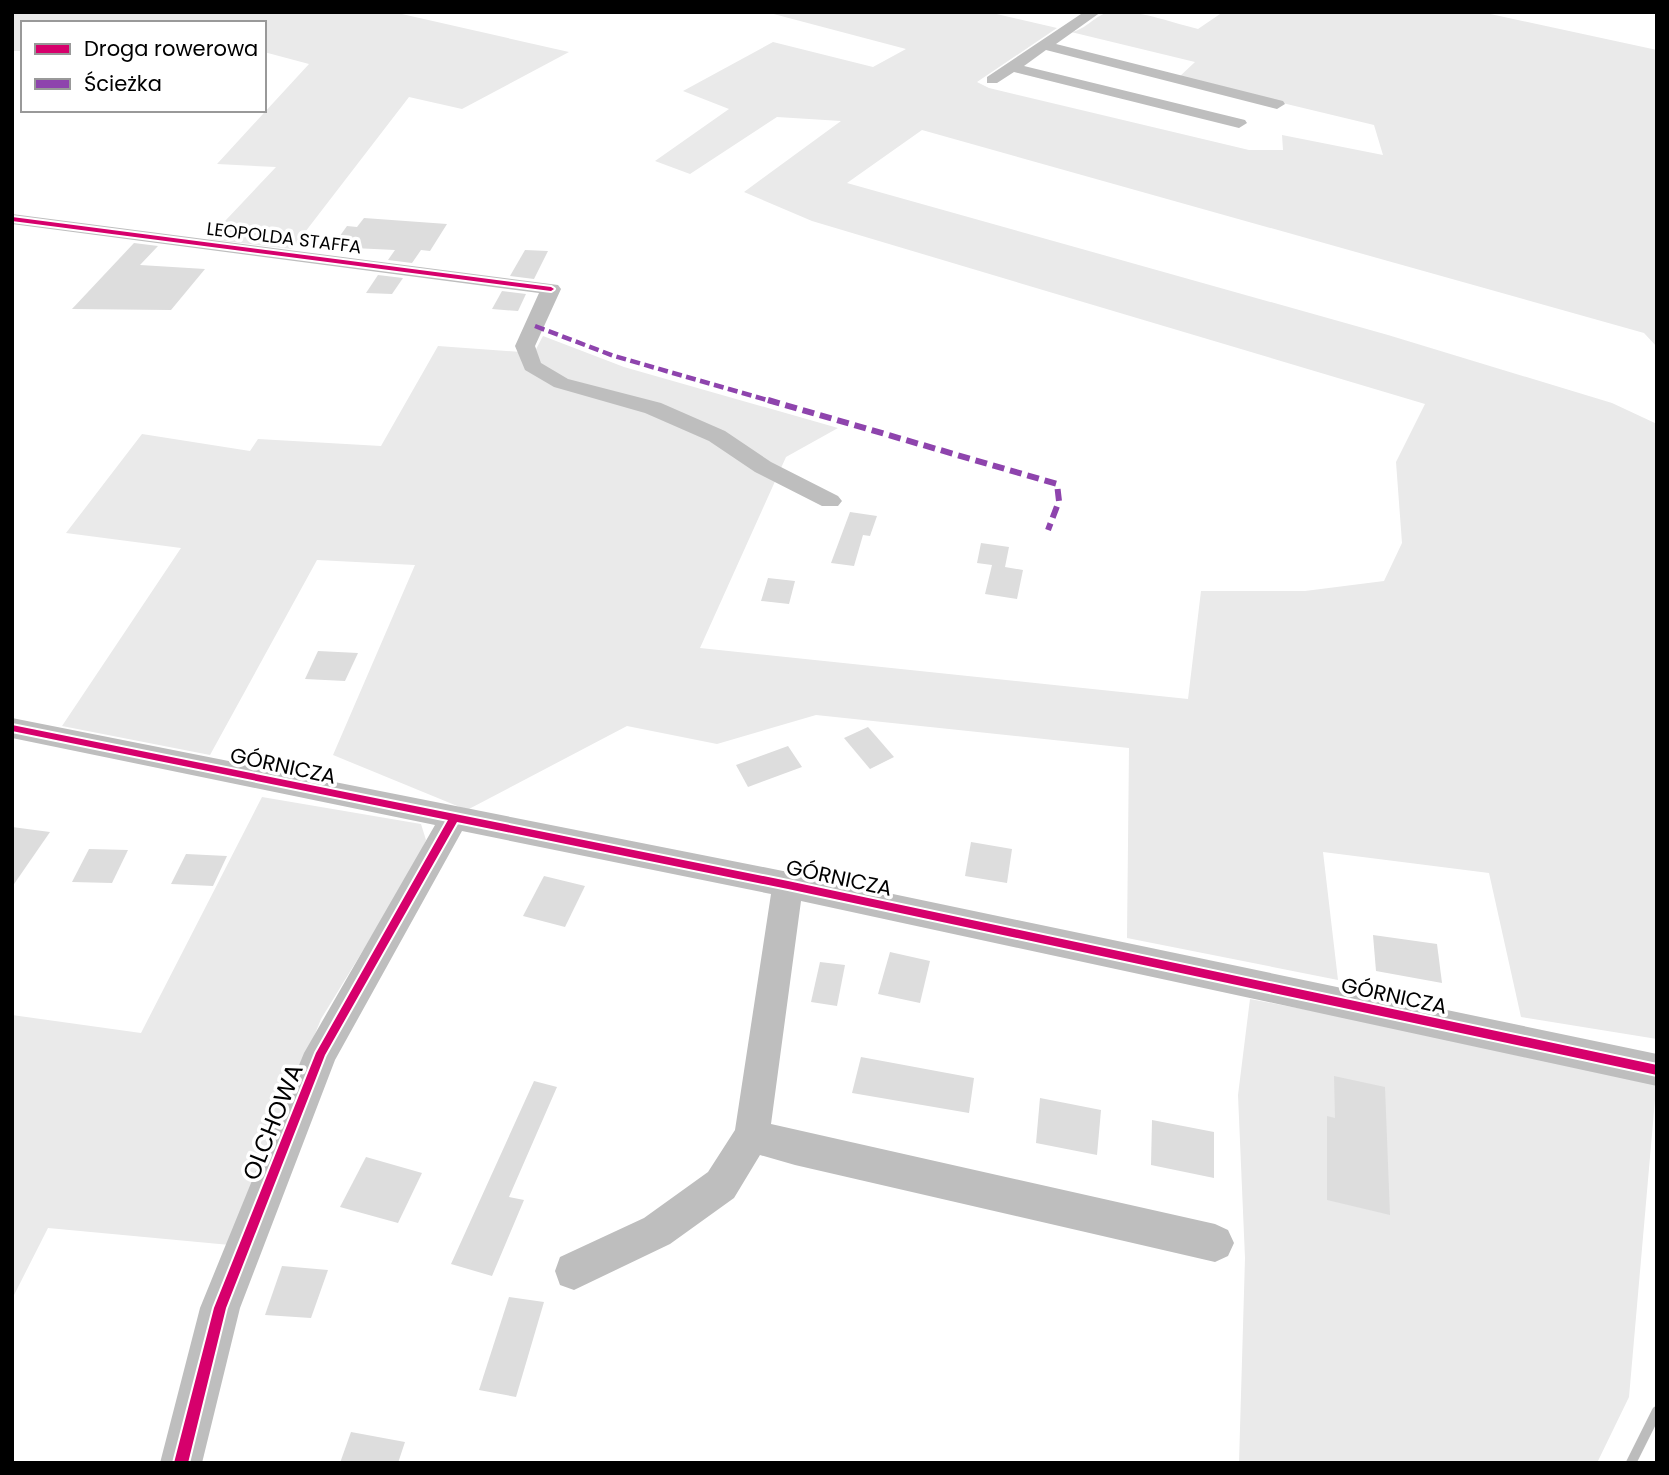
<svg xmlns="http://www.w3.org/2000/svg" width="1669" height="1475" viewBox="0 0 1669 1475" font-family="Poppins,sans-serif">
  <style>
    .green { fill: #eaeaea }
    .lines { fill: none; stroke-linecap: round; stroke-linejoin: round }
    .stream { stroke: #bcbcbc; stroke-width: 10 }
    .building { fill: #ddd }
    .minor { fill: #bebebe; fill-rule: evenodd }
    .quiet-far1 { stroke: #8e44ad; stroke-width: 4.5; stroke-dasharray: 10 4.5; stroke-linecap: butt }
    .quiet { stroke: #8e44ad; stroke-width: 6; stroke-dasharray: 12 6; stroke-linecap: butt }
    .cycleway-casing { stroke: #fff; stroke-width: 4 }
    .cycleway { fill: #d6006c; fill-rule: evenodd }
    .labels { text-anchor: middle; stroke-width: 7; stroke-linejoin: round; paint-order: stroke }
    .far-street-label { font-size: 18px; fill: #000; stroke: #fff }
    .street-label { font-size: 21px; fill: #000; stroke: #fff }
    .near-street-label { font-size: 24px; fill: #000; stroke: #fff }
  </style>
  <rect width="100%" height="100%" fill="#fff"/>
  <g class="green">
    <path d="M12,12H393L569,52L462,109L409,97L292,249L208,239L276,167L217,164L309,64L264,52V23H23V51H12Z"/>
    <path d="M766,12H988L1057,28L977,82L989,88L1249,150H1283L1282,135L1383,155L1374,125L1178,78L1195,62L1071,32C1086,30 1096,14 1110,12C1137,9 1172,23 1198,29L1223,12H1481L1657,50V347L1644,333L922,130L847,183L1388,335L1612,403L1657,424V1039L1521,1017L1489,873L1323,852L1338,980L1127,938L1129,748L816,715L717,744L627,726L467,810L333,755L415,565L317,560L210,755L62,726L181,548L66,533L142,434L250,451L258,439L381,446L438,346L534,353L543,336L624,367L838,428L786,457L700,648L1188,699L1201,591H1305L1384,581L1402,543L1396,462L1425,404L812,221L744,192L841,121L777,117L690,174L655,161L729,109L683,91L773,42L873,67L906,49Z"/>
    <path d="M262,797L421,824L426,840L417,862L321,1019L230,1245L48,1228L12,1299V1015L141,1033Z"/>
    <path d="M1250,999L1657,1077L1629,1397L1597,1463H1239L1245,1258L1238,1095Z"/>
  </g>
  <g class="lines">
    <path class="stream" d="M1631,1463L1657,1411"/>
  </g>
  <g class="building">
    <path d="M364,218L447,224L430,251L421,250L412,263L388,260L395,250L332,247L347,226L357,227Z"/>
    <path d="M134,243L158,246L140,265L205,269L171,310L72,309Z"/>
    <path d="M525,250L548,251L534,279L510,276Z"/>
    <path d="M378,275L403,278L392,294L366,293Z"/>
    <path d="M502,291L526,294L518,311L492,309Z"/>
    <path d="M850,512L877,516L870,536L863,535L854,566L831,563Z"/>
    <path d="M981,543L1009,547L1005,567L1023,570L1017,599L985,594L992,565L977,563Z"/>
    <path d="M768,578L795,581L789,604L761,601Z"/>
    <path d="M318,651L358,653L345,681L305,679Z"/>
    <path d="M868,727L894,757L870,769L844,738Z"/>
    <path d="M788,746L802,767L748,787L736,765Z"/>
    <path d="M12,827L50,832L12,887Z"/>
    <path d="M971,842L1012,849L1007,883L965,876Z"/>
    <path d="M89,849L128,850L112,883L72,882Z"/>
    <path d="M186,854L227,856L213,886L171,884Z"/>
    <path d="M544,876L585,886L565,927L523,916Z"/>
    <path d="M1373,935L1437,944L1442,983L1376,971Z"/>
    <path d="M890,952L930,961L920,1003L878,994Z"/>
    <path d="M820,962L845,965L837,1006L811,1002Z"/>
    <path d="M861,1057L974,1078L969,1113L852,1093Z"/>
    <path d="M1334,1076L1385,1087L1390,1215L1327,1200V1116L1335,1118Z"/>
    <path d="M534,1081L557,1087L509,1197L524,1200L492,1276L451,1264Z"/>
    <path d="M1040,1098L1101,1110L1097,1155L1036,1143Z"/>
    <path d="M1152,1120L1214,1132V1178L1151,1165Z"/>
    <path d="M366,1157L422,1173L398,1223L340,1207Z"/>
    <path d="M282,1266L328,1270L311,1318L265,1315Z"/>
    <path d="M509,1297L544,1302L516,1397L479,1390Z"/>
    <path d="M351,1432L405,1442L398,1463H340Z"/>
  </g>
  <g class="lines">
    <g class="minor">
      <path d="M1084,12H1101L1056,44L1283,101L1285,104L1277,109L1046,50L1024,66L1245,120L1247,123L1239,128L1014,72L997,83H987V77Z"/>
      <path d="M12,214L558,285L561,289L535,346L541,363L568,379L661,403L725,431L771,462L838,496L842,501L838,506H822L755,472L709,441L645,413L554,387L525,370L515,346L539,293L12,224Z"/>
      <path d="M12,718L788,872L1657,1054V1086L801,901L771,1124L1215,1224L1228,1230L1234,1243L1228,1256L1215,1262L795,1165L760,1155L734,1198L670,1244L574,1290L560,1285L555,1271L560,1257L644,1218L708,1172L735,1130L771,894L462,831L335,1060L240,1308L202,1463H160L200,1308L304,1053L435,825L12,738Z"/>
    </g>
    <path class="quiet-far1" d="M535,326L614,356L774,402"/>
    <path class="quiet" d="M768,400L1057,484L1059,501L1048,530"/>
    <defs>
      <g id="cycleway">
        <path d="M12,217L551,287L554,289L551,291L12,221Z"/>
        <path d="M12,725L788,881L1657,1065V1075L788,889L457,822L325,1055L226,1308L188,1463H174L214,1308L316,1053L448,820L12,731Z"/>
      </g>
    </defs>
    <use href="#cycleway" class="cycleway-casing"/>
    <use href="#cycleway" class="cycleway"/>
  </g>
  <g class="labels">
    <g class="far-street-label">
      <text transform="translate(284 238) rotate(7)" y="6">LEOPOLDA STAFFA</text>
    </g>
    <g class="street-label">
      <text transform="translate(283 766) rotate(12)" y="7">GÓRNICZA</text>
      <text transform="translate(839 878) rotate(12)" y="7">GÓRNICZA</text>
      <text transform="translate(1394 996) rotate(12)" y="7">GÓRNICZA</text>
    </g>
    <g class="near-street-label">
      <text transform="translate(273 1122) rotate(-68)" y="8">OLCHOWA</text>
    </g>
  </g>
  <rect width="1669" height="1475" fill="none" stroke="#000000" stroke-width="28"/>
  <rect x="21" y="21" width="245" height="91" fill="#ffffff" stroke="#999999" stroke-width="2"/>
  <rect x="35" y="44" width="35" height="10" fill="#d6006c" stroke="#999999" stroke-width="2"/>
  <text x="84" y="56" font-size="21" fill="#000000">Droga rowerowa</text>
  <rect x="35" y="79" width="35" height="10" fill="#8e44ad" stroke="#999999" stroke-width="2"/>
  <text x="84" y="91" font-size="21" fill="#000000">Ścieżka</text>
</svg>
